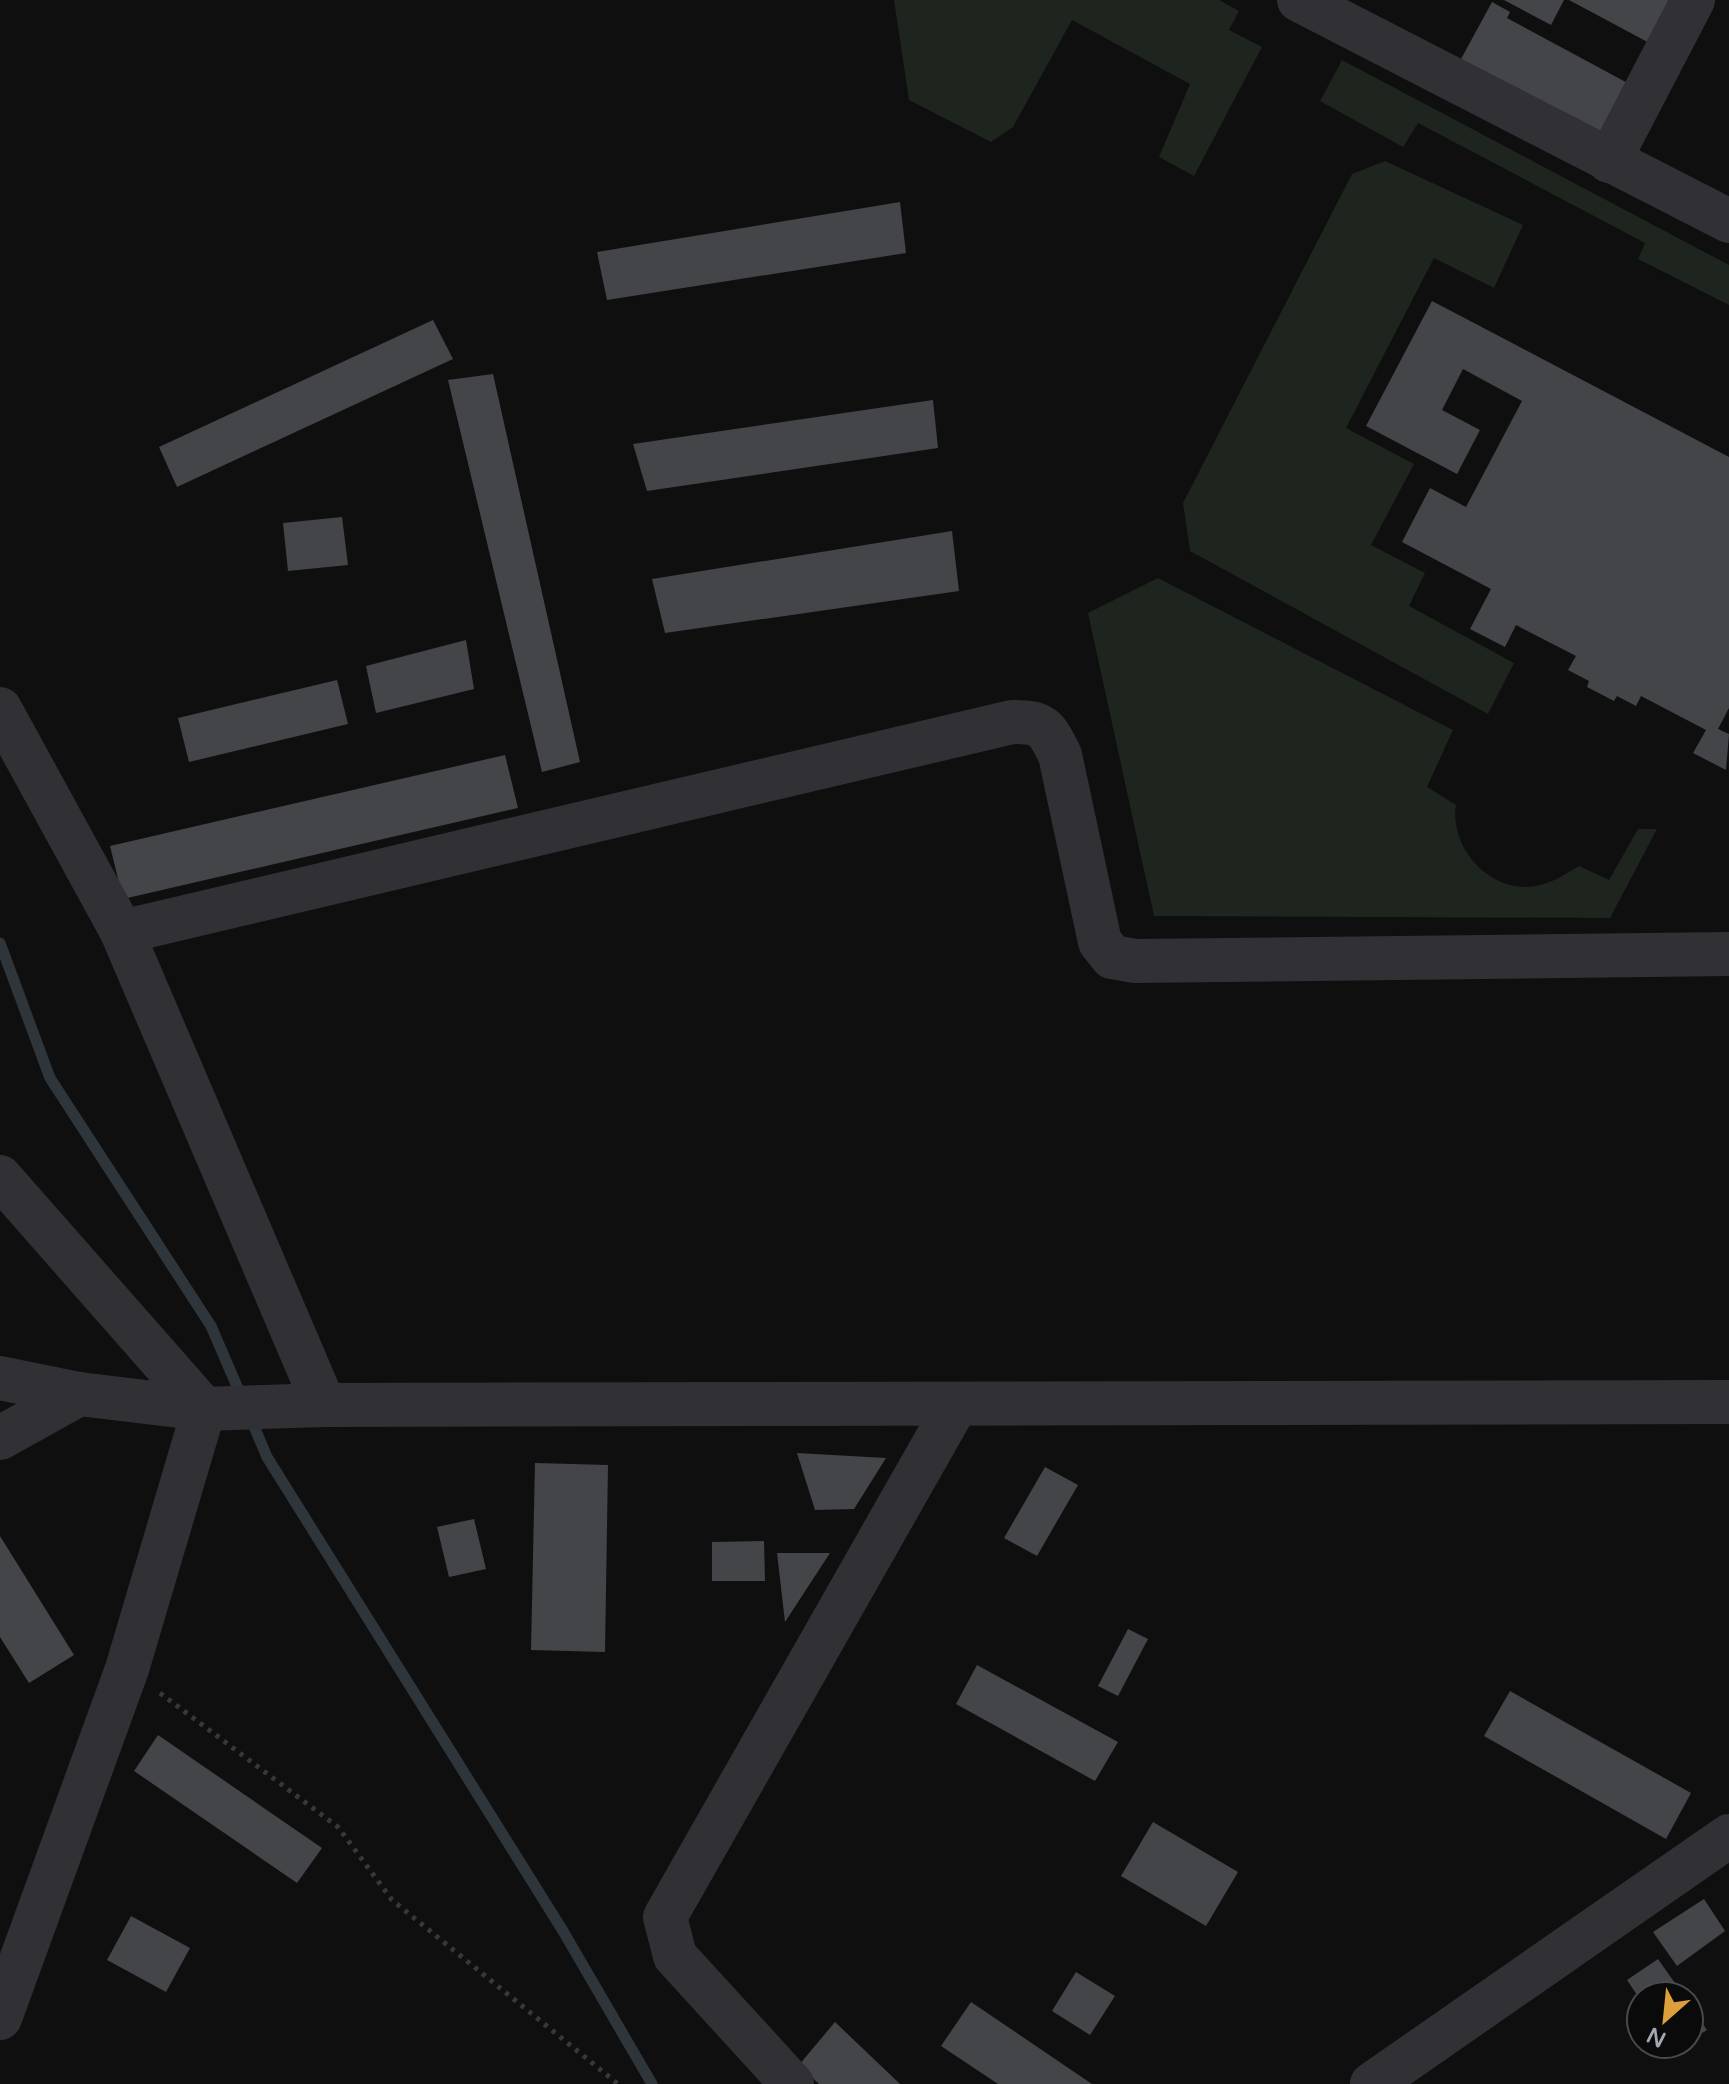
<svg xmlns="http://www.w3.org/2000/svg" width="1729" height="2084" viewBox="0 0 1729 2084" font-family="'Varela Round',sans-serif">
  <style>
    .green { fill: #1e241e }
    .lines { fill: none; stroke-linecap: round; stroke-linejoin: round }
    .stream { stroke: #2e363b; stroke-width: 11 }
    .building { fill: #434548 }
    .path { stroke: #37383c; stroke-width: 5; stroke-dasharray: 4 6; stroke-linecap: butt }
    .minor { stroke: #313135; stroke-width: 44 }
  </style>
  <rect width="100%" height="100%" fill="#0f0f10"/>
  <g class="green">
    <path d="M894,0H1219L1239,11L1229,30L1262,47L1194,176L1159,157L1190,84L1072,20L1013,127L991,142L909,100Z"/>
    <path d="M1342,60L1729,265V305L1638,259L1645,243L1418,123L1403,147L1320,101Z"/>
    <path d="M1385,161L1523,225L1494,288L1434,258L1346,428L1414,464L1371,545L1425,573L1409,606L1514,663L1488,714L1190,551L1183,503L1352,174Z"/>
    <path d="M1158,578L1453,730L1427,787L1456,805C1449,850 1494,897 1540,885C1554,882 1567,873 1579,866L1609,880L1638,829H1657L1610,918L1154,916L1088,613Z"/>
  </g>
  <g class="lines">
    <g class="stream">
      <path d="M0,943L50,1078L211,1326L242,1398"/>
      <path d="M250,1417L267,1457L563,1931L652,2084"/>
    </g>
  </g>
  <g class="building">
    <path d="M1504,0H1564L1551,25Z"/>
    <path d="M1569,0H1679L1655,46Z"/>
    <path d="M1492,2L1510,12L1507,18L1635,87L1608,138L1461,59Z"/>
    <path d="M900,202L906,253L607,300L597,252Z"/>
    <path d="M1432,301L1729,457V708L1718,729L1729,734L1726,770L1693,753L1706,730L1641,696L1636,706L1617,696L1614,701L1587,687L1589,681L1568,670L1576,656L1516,625L1505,647L1470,629L1491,589L1402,542L1430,488L1466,507L1522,401L1463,369L1442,410L1480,430L1457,474L1366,426Z"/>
    <path d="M433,320L453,359L177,487L159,447Z"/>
    <path d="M493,374L580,762L542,772L448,380Z"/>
    <path d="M933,400L938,448L647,491L633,444Z"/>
    <path d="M342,517L348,565L288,571L283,523Z"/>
    <path d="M952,531L959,591L665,633L652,579Z"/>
    <path d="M466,640L474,689L376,713L366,666Z"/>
    <path d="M337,680L348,724L189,762L178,718Z"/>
    <path d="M505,755L518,808L123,899L110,846Z"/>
    <path d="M797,1453L886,1458L854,1509L815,1510Z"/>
    <path d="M535,1463L608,1465L605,1652L531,1650Z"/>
    <path d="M1045,1467L1078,1485L1037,1556L1004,1538Z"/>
    <path d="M474,1519L486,1569L449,1577L437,1527Z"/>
    <path d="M0,1536L74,1655L29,1683L0,1637Z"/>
    <path d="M764,1541L765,1581H712V1542Z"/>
    <path d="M777,1553H830L785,1622Z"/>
    <path d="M1128,1629L1148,1639L1118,1696L1098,1686Z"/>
    <path d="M977,1665L1118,1742L1095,1781L956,1704Z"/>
    <path d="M1510,1691L1691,1793L1666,1839L1484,1736Z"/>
    <path d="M158,1735L322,1848L297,1883L134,1771Z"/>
    <path d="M1153,1822L1238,1872L1206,1926L1121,1876Z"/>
    <path d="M1704,1899L1725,1931L1677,1966L1653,1932Z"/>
    <path d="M131,1916L190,1948L166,1992L107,1960Z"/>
    <path d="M1658,1959L1684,1996H1641V2001L1627,1980Z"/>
    <path d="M1076,1972L1115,1996L1090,2035L1052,2011Z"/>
    <path d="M971,2002L1092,2084H998L941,2046Z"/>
    <path d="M1689,2004L1707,2030L1689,2041Z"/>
    <path d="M835,2022L900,2084H819L799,2065Z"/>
  </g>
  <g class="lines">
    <path class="path" d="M160,1693L338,1827L392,1900L618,2084"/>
    <g class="minor">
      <path d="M1299,0L1729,221"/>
      <path d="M1609,161L1693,0"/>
      <path d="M0,709L122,932L324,1405"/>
      <path d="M122,932L1012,722C1044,722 1046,727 1060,755L1100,942L1112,957L1135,961L1729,954"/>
      <path d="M0,1177L204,1409L127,1669L0,2018"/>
      <path d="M0,1378L79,1394L204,1409L324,1405L1729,1402"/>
      <path d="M0,1438L79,1394"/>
      <path d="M792,2084L675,1956L665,1917L956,1405"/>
      <path d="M1372,2084L1729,1836"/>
    </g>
  </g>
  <g transform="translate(1665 2020) rotate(207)"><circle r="38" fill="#0a0a0b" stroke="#47494d" stroke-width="2"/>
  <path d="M0-6L14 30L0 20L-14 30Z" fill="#dd9e3b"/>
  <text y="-12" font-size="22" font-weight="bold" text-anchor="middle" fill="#a2a7b0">N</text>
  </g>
</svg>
